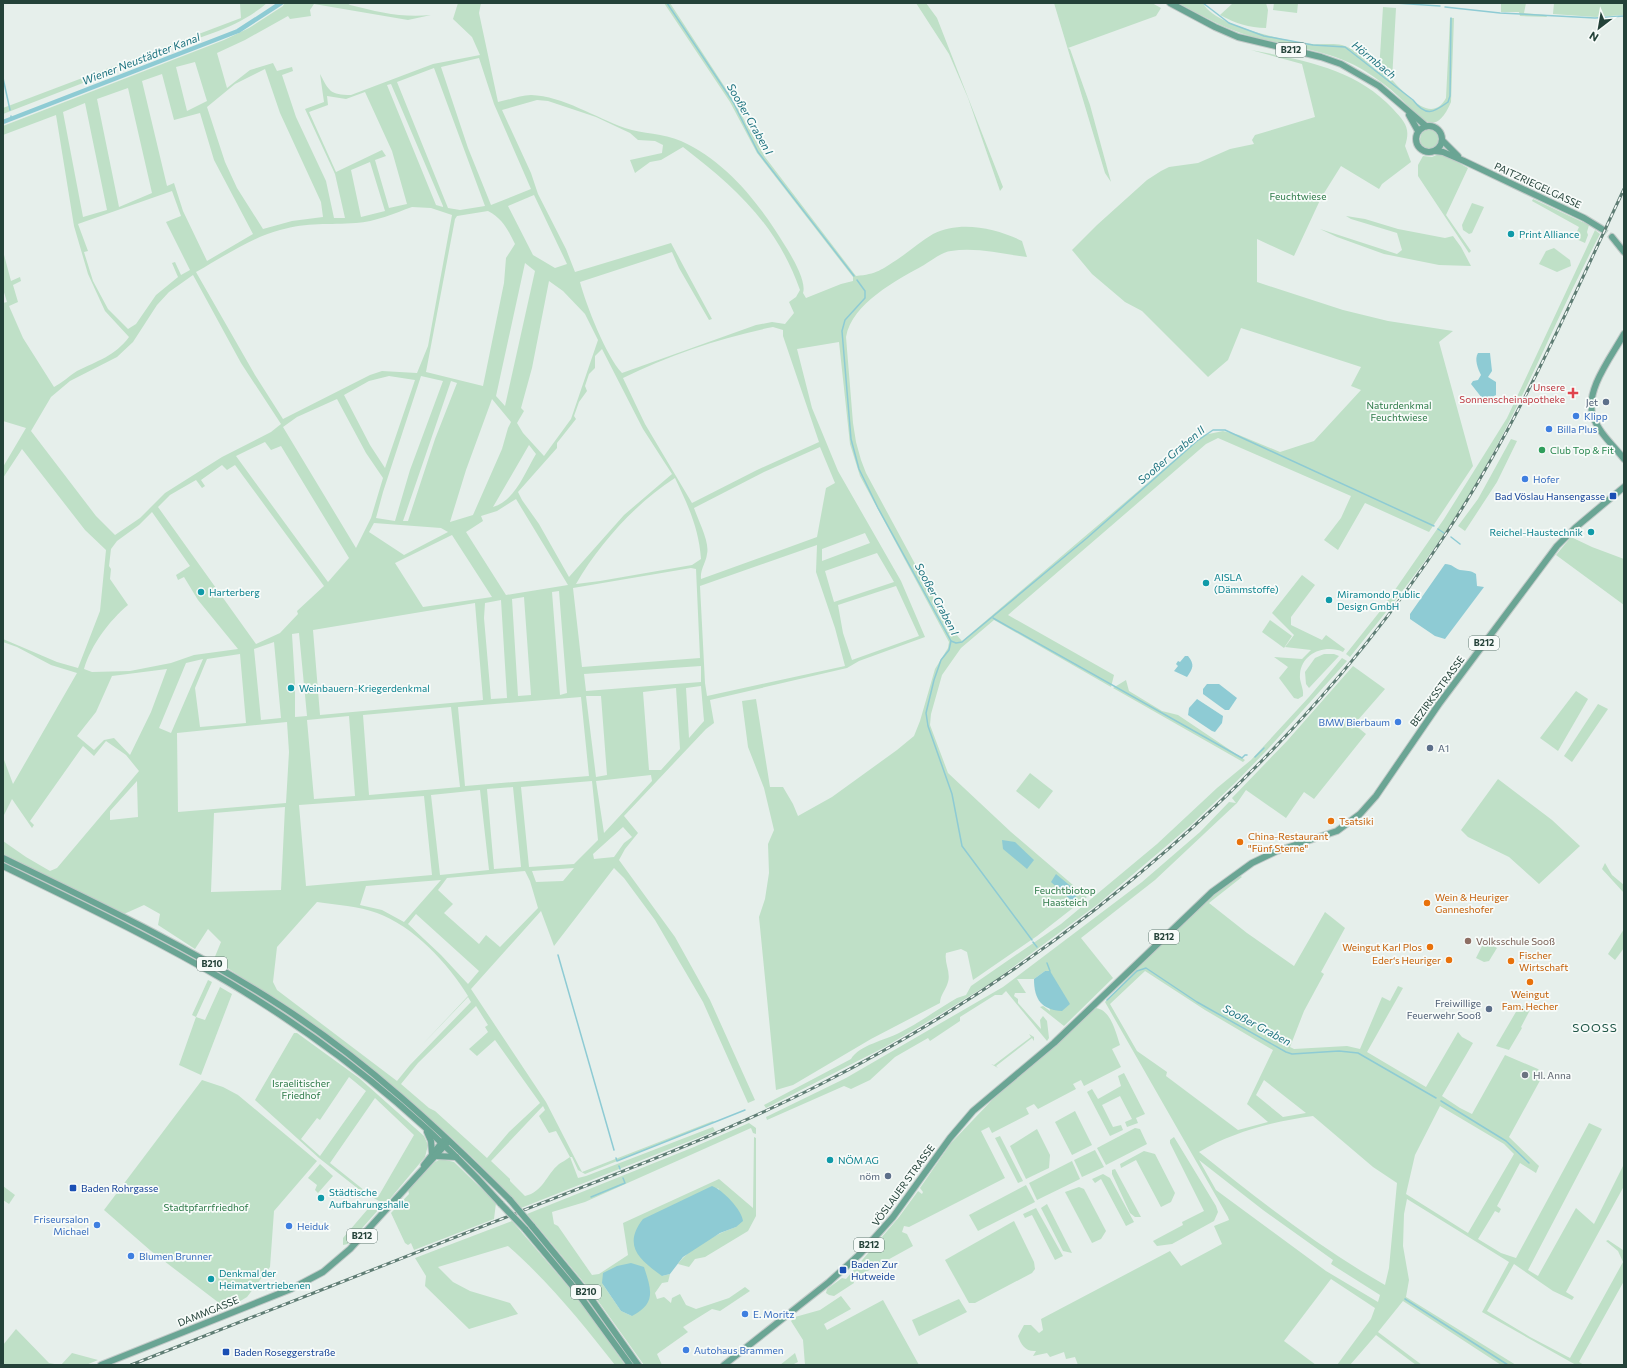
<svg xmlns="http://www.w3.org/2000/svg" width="1627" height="1368" viewBox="0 0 1627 1368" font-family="Commissioner,sans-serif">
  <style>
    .green { fill: #bfe0c7; fill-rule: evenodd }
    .water { fill: #8ecbd4 }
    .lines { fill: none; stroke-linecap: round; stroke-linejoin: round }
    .stream { stroke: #8ecbd4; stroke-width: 1.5 }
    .canal { stroke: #8ecbd4; stroke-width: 4.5 }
    .major-tunnel { stroke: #bfccc7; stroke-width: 6; stroke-dasharray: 6 3; stroke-linecap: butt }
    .major-casing { stroke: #c2cac8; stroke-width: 8 }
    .major { stroke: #6aa594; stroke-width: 6 }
    .rail-casing { stroke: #5f7d74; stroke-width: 3 }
    .rail { stroke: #f7fbf9; stroke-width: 1.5; stroke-dasharray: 4.5; stroke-linecap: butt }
    .major-bridge-casing { stroke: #c2cac8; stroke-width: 8; stroke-linecap: butt }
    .major-bridge { stroke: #6aa594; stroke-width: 6 }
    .culture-dot { fill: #0f9aa8; stroke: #f7fbf9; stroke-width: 1.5 }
    .health-dot { fill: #e0444e; stroke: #f7fbf9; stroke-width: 1.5 }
    .service-dot { fill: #5c6f8a; stroke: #f7fbf9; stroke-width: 1.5 }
    .shop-dot { fill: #3f7fe0; stroke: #f7fbf9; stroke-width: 1.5 }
    .leisure-dot { fill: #2e9e5b; stroke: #f7fbf9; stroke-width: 1.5 }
    .transit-dot { fill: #1a4fb4; stroke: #f7fbf9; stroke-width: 1.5 }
    .food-dot { fill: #e8710a; stroke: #f7fbf9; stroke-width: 1.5 }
    .education-dot { fill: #8d6e63; stroke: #f7fbf9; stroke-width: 1.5 }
    .worship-dot { fill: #6b7280; stroke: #f7fbf9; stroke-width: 1.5 }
    .labels { text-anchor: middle; stroke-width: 3.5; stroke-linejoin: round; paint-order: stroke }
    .shield { fill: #f7fbf9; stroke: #637a73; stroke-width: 1 }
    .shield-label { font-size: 9px; font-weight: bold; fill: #244239 }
    .street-label { font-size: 10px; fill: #244239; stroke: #f7fbf9 }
    .park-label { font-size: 10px; fill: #2d7a48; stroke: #f7fbf9 }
    .culture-label { font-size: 10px; fill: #0d838f; stroke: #f7fbf9; text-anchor: start }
    .health-label { font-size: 10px; fill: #be3a42; stroke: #f7fbf9; text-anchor: end }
    .service-label { font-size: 10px; fill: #4e5e75; stroke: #f7fbf9; text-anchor: end }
    .shop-label { font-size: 10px; fill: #366cbe; stroke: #f7fbf9; text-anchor: start }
    .leisure-label { font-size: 10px; fill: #27864d; stroke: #f7fbf9; text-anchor: start }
    .transit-label { font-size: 10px; fill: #164399; stroke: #f7fbf9; text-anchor: start }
    .food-label { font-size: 10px; fill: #c56008; stroke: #f7fbf9; text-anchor: start }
    .education-label { font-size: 10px; fill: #785e54; stroke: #f7fbf9; text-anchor: start }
    .worship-label { font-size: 10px; fill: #5b616d; stroke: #f7fbf9; text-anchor: start }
    .water-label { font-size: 11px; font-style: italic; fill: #1c727f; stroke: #f7fbf9 }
    .quarter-label { font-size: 12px; letter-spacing: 1px; fill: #1f5546; stroke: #f7fbf9 }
  </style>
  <rect width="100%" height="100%" fill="#e6efeb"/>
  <g class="green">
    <path d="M241,3H267C236,29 204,35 168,49C113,71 58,93 3,114V108L241,18L240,4Z"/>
    <path d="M284,3H347L350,5C378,12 402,18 431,15L408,20L314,4L310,10L311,16L290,19L288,16L245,40L217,53L227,88L250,70L273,63L277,71L292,67L293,71L282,75L296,117L326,181L334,218H345L335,174L305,109L324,102L320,74C329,91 330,95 351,95L433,64L480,55L472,37L453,19L458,3H481L479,13L498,102C509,100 521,95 531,95C563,96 596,118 625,128C643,134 663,133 681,141C726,161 759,203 784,244C791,255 807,281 803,293L806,298L841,284L853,281V277L757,153L730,102L664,3H670L732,98L765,157L856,276C877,274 881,270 898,259C910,251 921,241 933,234C960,220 996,228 1022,241L1027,257C1002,254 976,247 951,251C942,252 932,260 924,265C897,280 852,303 846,337L853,423L856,442L861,460L866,473L948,625L962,641L1204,435L1223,431L1239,435L1280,452L1314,441L1361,390L1351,386L1361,367L1241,328L1228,360L1208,377L1142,311L1125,302L1092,274L1072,250L1097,225L1147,180L1161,171L1169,167L1198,163L1230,149L1254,144L1252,140L1255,135L1315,117L1302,64L1251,50C1302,60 1355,68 1393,109C1405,122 1411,128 1405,146L1411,162L1382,184L1379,189L1341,166L1321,198L1294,256L1257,239V282L1343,310L1388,321L1453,331L1439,342L1473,466L1429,532L1365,503L1338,550L1324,540L1341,518L1351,496L1218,438L1206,444L1008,615L1114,675L1111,687L994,620L961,648L942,675L931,714L930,725L948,773L1011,832L1087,897L1037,936L973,980L967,952L961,949L946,953C944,963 951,972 948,982C946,990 940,995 940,1003L871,1039L793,1085L776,1090L759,917L765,899L769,873L768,844L774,830L764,788L748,747L742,701L756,699L770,787H783L793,804L798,816L832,797L897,750L914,736L920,721L935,669L948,648L949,642L860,476L850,444L839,342L797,349L812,408L838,471L901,581L925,637L859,661L847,668L710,700L714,723L706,729L624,816L638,833L625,849L619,860L675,937L710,1000L755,1100L748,1103L703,1002L655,920L624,878L614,868L554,946L541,911L471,989L546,1102L582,1172L713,1121L714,1122L585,1174L578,1170L572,1157H570L578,1178L586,1176L713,1127L715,1131L521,1208C432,1108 324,1032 214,959L221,942L208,929L195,949L158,925L160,914L144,905L124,914L3,854V841L26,857L50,871L57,868L139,771L126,755L106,741L94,756L83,746L30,821L34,825L32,828L12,799L3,817V757L13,784L77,673L51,665L17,647L3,642V639L57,662L78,668L100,611L106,550L85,530L22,449L3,478V467L26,428L3,421V303L7,302L3,289V251L11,281L20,277L21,281L13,285L18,302L9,306L23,338L54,387C62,383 69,376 77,371C97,361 115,356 129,337L105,311L88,274L74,226L56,115L3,135V126L224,40L249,28L283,6ZM479,58L494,104L531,189L491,205L468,148L441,67ZM195,62L207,101L187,111L176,67ZM434,68L485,206L460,210L448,208L397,82ZM265,69L280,113L321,202L323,217L292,221L263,229L237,188L225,162L207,107L235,84ZM162,74L174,120L200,113L214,160L253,234L207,261L183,211L174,183L167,186L142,81ZM391,84L443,206V207L436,205L387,85ZM128,88L152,193L119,207L97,99ZM365,92L392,151L407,204L389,208L375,160L386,156L382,150L336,172L309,112L328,105L327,96L346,99ZM537,100L548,101L596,117L630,133L638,140L655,141L663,145L662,153L630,160L635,173L650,162L661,160L683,147C736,188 777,225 800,290L796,297L789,302L794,313L785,324L772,322L756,325L622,373C606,356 586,305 580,282L672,252L679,268L709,320L712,319L671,243L575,272L566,249L538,194L531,173L502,110ZM85,103L107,210L83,217L63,112ZM370,162L385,211L361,217L351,170ZM172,191L181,216L166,222L190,270L181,275L175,262L172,263L178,277L156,295L136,324L128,329L108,309L93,281L84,252L88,251L78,224ZM534,195L567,264L555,268L533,255L508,206ZM412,207L431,208L452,215L428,346L417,373L382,371L370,375L283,419L255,375L196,272C223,257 250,238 280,230C308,222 329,225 356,223C375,222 395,213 412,207ZM488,211C503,219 508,230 515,244L506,258L504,283L483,386L426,372L455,219L457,216ZM525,263L535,271L505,406L496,396ZM193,275L241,363L281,424L271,432L222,457L165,493L140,518L115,535L96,516L31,431L51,397L70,381L117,357L133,342L157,305L169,292ZM549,281L563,291L585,314L598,340L571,419L544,456L523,433L517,423L524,411L521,408L532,368ZM773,327L783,330V336L819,442L757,470L692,503L645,424L623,378C669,355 723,337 773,327ZM602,349L643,429L672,474L624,515L569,577L539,524L522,500L518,492L557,448V443L576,419L574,416L579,402L587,391L585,386L589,374L595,368V356ZM389,376L415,380L385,468L370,445L344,395L369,381ZM421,376L443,381L410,470L395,521L376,518L383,492ZM451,381L457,383L435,439L408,521H403ZM337,399L366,453L383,478L371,518L356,548L283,427L297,417ZM492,399L511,422L508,428L502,449L473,515L450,522L466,470ZM265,442L271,450L281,446L349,558L328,582L236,456ZM529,445L536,454C525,472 515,501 493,507ZM820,447L835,483L826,488L817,537L701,579C700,569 706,563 707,554C710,542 698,520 694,508L764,472ZM222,465L227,470L235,465L324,586L297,611L298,614L280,633L256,644L158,507L170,495L196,480L202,488L205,486L201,480ZM675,478C688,505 699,529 701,559L692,565L600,581L576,584C599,544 636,503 675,478ZM516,499L568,585L506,595L466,532L483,521L481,516L497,511ZM152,512L190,566L176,575L178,580L184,577L198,600L238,649L194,655L171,663L130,671L92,672L84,669C91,645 109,621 128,605L110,579L111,569L109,566L111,549L117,541L139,525ZM374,523L441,528L448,532L404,555L369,532ZM865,533L870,543L822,561V549ZM452,535L492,597L423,607L395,563ZM817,545L816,572L835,628L845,666L707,696L705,683L700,586ZM877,553L894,582L834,602L825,571ZM691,568L696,569L700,658L582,667L573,588ZM896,586L919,636L852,660L843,633L838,605ZM559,591L567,693L560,695L552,592ZM524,597L531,695L518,696L512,599ZM501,600L507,698L491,699L484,618L485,603ZM475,603L483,700L320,715L313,630ZM299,633L307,716L295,717V684L292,634ZM274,642L281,718L261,720L254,649ZM240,654L246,723L200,727L195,688L207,659ZM203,659L171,733L159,728L186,663ZM701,666V682L586,691L584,674ZM167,669L151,712L130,755L114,738L104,740L94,750L77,736L96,712L112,676ZM701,686L704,721L689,738L686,688ZM676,688L680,749L661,770H649L643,692ZM586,696H601L607,775L596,777ZM581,697L589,776L465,786L458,707ZM451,707L460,787L369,795L363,715ZM349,716L355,796L314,799L307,720ZM287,722L289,752L286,803L178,812L177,733ZM651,775L652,781L604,833L596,781ZM137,781L138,817L110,820V811ZM592,781L598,840L574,864L529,867L521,787ZM513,787L521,867L494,869L487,789ZM480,790L489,870L440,875L431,795ZM424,796L432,875L306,886L299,805ZM285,807L281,890L211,892L214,813ZM623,827L632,837L624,843L614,857L594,859L593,854ZM574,868L563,881L536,882L532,871ZM525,871L530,881L538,908L500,947L486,935L479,944L444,913L453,904L438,890L447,878ZM441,880L404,922L382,910L360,905L366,886ZM317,902C336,905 359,906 377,913C413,926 448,963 468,996L421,1046L468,997L471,1002L410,1065L397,1081L277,990L273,982L277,947ZM416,914L479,971L468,984L441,955L408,924ZM476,1006L488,1025L485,1027L488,1032L469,1049L477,1056L495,1040L540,1103L509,1132L487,1158L435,1111L429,1108L401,1084L418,1063ZM543,1106L545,1110L539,1116L549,1133L556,1131L570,1157C566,1160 562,1162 559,1164C546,1175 543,1192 525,1196L510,1181V1179L491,1161Z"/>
    <path d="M916,3H926L937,18L1003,187L1000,191L968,98L949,54Z"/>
    <path d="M1054,3H1152L1161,8L1156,16L1068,48L1070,49L1090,105L1111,182L1105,173Z"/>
    <path d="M1178,3H1203C1214,26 1287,41 1312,44C1321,45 1332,43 1342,45C1355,48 1368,64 1379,72L1383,7L1396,8L1392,80C1405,93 1431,126 1446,98L1450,18H1454L1451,102C1434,142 1418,115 1399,97C1389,87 1377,79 1365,71C1331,50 1291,47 1253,37C1226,29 1202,16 1178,3Z"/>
    <path d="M1233,3H1266L1268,10L1266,28C1249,28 1235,23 1220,15Z"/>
    <path d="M1274,3H1298L1297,13L1273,10Z"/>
    <path d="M1501,3H1526L1524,13L1546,15L1547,17L1520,16L1519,12H1501Z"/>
    <path d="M1554,3H1624V15L1595,17L1553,14Z"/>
    <circle cx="1430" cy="139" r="10"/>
    <path d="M1439,154L1445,155L1468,168L1446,215L1471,251L1469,253L1418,176V165L1423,156L1432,157Z"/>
    <path d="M1533,199L1589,225L1587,232L1588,235L1585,243L1574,238L1579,227L1532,201Z"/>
    <path d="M1472,203L1484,207L1472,233L1469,234L1463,230L1462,225Z"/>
    <path d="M1346,216L1365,219L1398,229L1445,238L1453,236L1461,247L1471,266L1439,265L1384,254L1337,237L1320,229L1397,254L1402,250L1397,233L1351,219Z"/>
    <path d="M1595,230L1600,234C1559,312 1526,395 1482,473C1445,539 1397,599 1350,657L1346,654L1381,610L1444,519L1507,418Z"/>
    <path d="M1554,248L1570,260L1571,266L1557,272L1539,264L1546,251Z"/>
    <path d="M1511,439L1517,441L1497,482L1465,531L1458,526L1478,499Z"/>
    <path d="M1571,537L1592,547L1624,559V605L1556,555Z"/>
    <path d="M1302,575L1315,585L1291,617V625L1322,640L1326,635L1345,649L1343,652C1325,644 1302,653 1300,674C1299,682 1304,688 1303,696L1298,699L1294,698L1279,678L1288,667L1274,657L1302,659L1311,650L1285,647L1294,635L1272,613Z"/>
    <path d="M1270,620L1292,636L1284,648L1262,632Z"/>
    <path d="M1324,654H1334L1339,656L1309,688L1306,684L1305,672L1315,658Z"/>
    <path d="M1342,658L1347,661L1267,750L1236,782L1191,825L1098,904L994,981L934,1018L883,1048L766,1108L764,1105L851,1059C859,1045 886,1040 899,1033C919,1023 938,1009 957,998L966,995L971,986L1061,924L1157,844L1217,788L1251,760L1309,697Z"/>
    <path d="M1353,666L1385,689L1351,728L1352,729L1355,725L1366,734L1314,799L1304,792L1286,818L1246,790L1237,803L1155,880L1081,938L1113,978L1064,1026L1040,1007L1043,1006L1050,1011L1045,971L1034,979H1017L1026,993H1015L1014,996L1018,999V1003L1041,1029L1040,1020L1043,1016L1047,1021L1049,1038L1047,1041L1006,991L1002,995H995L960,1017V1021L930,1041L928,1038L895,1057L870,1080L851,1089L844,1086L767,1120L766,1117L846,1078L1003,987L1142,882L1200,832L1229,802L1236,803L1232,798L1287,741Z"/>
    <path d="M1126,680L1129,691L1162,711L1178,715L1245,760L1243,762L1113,688Z"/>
    <path d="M1576,691L1588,699L1558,751L1540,738Z"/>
    <path d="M1598,704L1608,709L1572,762L1564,756Z"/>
    <path d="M1030,773L1053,791L1039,809L1016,791Z"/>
    <path d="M1498,779L1552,820L1580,846L1539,884L1509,857L1468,837L1461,830Z"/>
    <path d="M1605,863L1612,875L1624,885V893L1602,869Z"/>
    <path d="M1239,875L1242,877L1209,903L1247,933L1294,966L1325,912L1345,928L1321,972L1324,974L1304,1011L1290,1047L1294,1049L1347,1046L1360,1049L1382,997L1390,1001L1398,986L1403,988L1367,1052L1426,1087L1458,1032L1462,1037L1473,1043L1442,1096L1460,1108L1472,1114L1505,1055L1538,1069L1543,1075L1509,1137L1539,1166L1536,1173L1520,1163L1497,1206L1501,1209L1499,1213L1495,1211L1478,1239L1501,1253L1516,1258L1589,1123L1602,1129L1528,1270L1538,1276L1576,1208L1594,1224L1624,1164V1186L1566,1292L1574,1297L1572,1300L1553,1291L1514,1264L1487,1311L1530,1337L1570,1358L1623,1262L1618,1251L1606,1241L1608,1240L1623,1250L1624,1253V1281L1579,1362L1584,1365H1576L1482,1312L1509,1262L1407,1199L1404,1214L1403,1246L1409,1280L1406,1297L1516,1365H1501L1403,1301L1378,1332L1422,1365H1416L1376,1335L1350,1365H1337L1371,1319L1375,1308L1331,1279L1284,1341L1316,1365H1078L1075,1357L1066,1359L1064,1352L1050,1357L1047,1353L1033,1356L1036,1351C1026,1352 1021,1345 1018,1336L1024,1325H1031L1039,1333L1043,1330L1041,1319L1170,1251L1181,1266L1222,1244L1214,1226L1229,1220L1228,1217L1105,1002C1148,957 1189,911 1239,875ZM1145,971L1205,1010L1273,1050L1247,1104L1268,1122L1238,1130L1166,1076L1167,1072L1137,1051L1110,1004ZM1264,1080L1306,1113L1283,1117L1256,1095ZM1440,1106L1504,1144L1514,1154L1468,1233L1406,1194L1415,1155ZM1313,1116L1373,1167L1397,1183L1389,1268L1385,1285C1318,1247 1259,1200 1199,1152C1233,1132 1275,1121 1313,1116ZM1199,1160L1263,1210L1333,1260L1331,1264L1380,1295L1378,1302L1326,1271L1216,1190Z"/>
    <path d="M34,877H37C114,915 192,952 265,999C328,1039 385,1087 441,1137V1140L268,1004Z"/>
    <path d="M1624,929V948L1615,960L1608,954Z"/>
    <path d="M1485,940L1497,948L1489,961L1484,962L1476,958Z"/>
    <path d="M208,980L212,982L196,1017L205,1020L220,987L232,994L201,1075L179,1065L196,1017L192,1015Z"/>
    <path d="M1520,1005L1530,1010L1521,1027L1522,1028L1509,1050L1496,1046Z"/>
    <path d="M1096,1008C1111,1010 1116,1033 1120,1045L1112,1049L1121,1067L1084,1086L1081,1080L1073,1084L1076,1089L1038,1109L1034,1104L1026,1108L1029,1114L992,1133L989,1127L981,1131L1005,1178L909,1227L904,1226L902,1232L907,1234L913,1246L853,1279L854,1283L834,1296L829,1295L826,1293L827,1289L842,1278L846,1279L899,1217L918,1191L922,1194L923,1192L920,1188L951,1143L993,1099Z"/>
    <path d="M294,1033H297L359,1078L424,1136L428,1145L425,1157L384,1206L379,1201L361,1191L319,1158L255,1100ZM349,1077L366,1091L320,1156L301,1139L317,1118L320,1120ZM375,1098L414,1135L378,1197L367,1189L365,1191L330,1163Z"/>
    <path d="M1029,1034L1034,1037V1041L1032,1038L996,1066L998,1068L991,1064L994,1065L1031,1037Z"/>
    <path d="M1124,1073L1145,1114L1136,1118L1138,1123L1127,1127L1125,1122L1132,1119L1120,1096L1102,1105L1113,1127L1121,1125L1123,1130L1110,1136L1087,1092L1092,1089L1098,1099L1121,1086L1118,1076Z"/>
    <path d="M202,1080L223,1087L238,1095L317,1161L274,1211L270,1267L247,1297L227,1309L151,1251L104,1210Z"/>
    <path d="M1075,1111L1092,1145L1072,1155L1055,1122Z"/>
    <path d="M749,1123L756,1128V1134L753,1133L751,1128L585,1202L552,1212L554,1224L558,1226L592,1275L599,1274L628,1255L623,1223L719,1179L753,1208L754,1137L756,1138V1216L748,1231L705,1257L695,1259L689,1267L678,1264C689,1248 718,1233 736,1227L718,1188L662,1276L670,1274L668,1282L662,1283L655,1293L657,1299L664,1297L671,1303L672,1298L680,1294L686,1305L696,1309L729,1298L745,1287L750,1291L720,1311L712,1309L683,1327L688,1332L657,1354L662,1365H644L591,1291L527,1214L694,1147ZM602,1283L632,1316L621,1311Z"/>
    <path d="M1135,1128L1140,1129L1147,1144L1106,1165L1097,1148Z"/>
    <path d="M1037,1129L1050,1155L1049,1168L1026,1179L1010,1146Z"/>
    <path d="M1000,1136L1023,1181L1018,1183L995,1138Z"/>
    <path d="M1174,1137L1216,1206L1218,1212L1214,1221L1172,1244L1157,1246L1153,1241L1183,1225L1182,1222L1204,1211L1170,1143V1140Z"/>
    <path d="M1095,1150L1104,1167L1082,1177L1074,1160Z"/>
    <path d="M1144,1151L1155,1154L1175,1193L1171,1202L1161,1207L1136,1160L1121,1168L1120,1164Z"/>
    <path d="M441,1159L454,1162L496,1203L494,1219L414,1250L411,1243L408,1245L405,1243L391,1213L409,1194L408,1190L435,1162Z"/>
    <path d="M1072,1161L1080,1179L1037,1200L1029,1183Z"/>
    <path d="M320,1164L333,1176L318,1193L315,1190L317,1185L308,1178Z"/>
    <path d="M1115,1169L1141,1217H1135L1130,1213L1112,1174V1170Z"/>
    <path d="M1103,1174L1110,1178L1134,1222L1126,1226L1101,1179L1095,1183L1092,1179Z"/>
    <path d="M1026,1185L1035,1202L978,1231L969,1215Z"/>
    <path d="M3,1186L15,1195L9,1204L3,1200Z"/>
    <path d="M1079,1187L1084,1189L1106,1231L1101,1239L1092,1243L1065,1192Z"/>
    <path d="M373,1203L379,1209L348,1244L343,1245V1238Z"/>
    <path d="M1047,1204L1072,1253L1063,1251L1041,1208Z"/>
    <path d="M1036,1208L1063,1256L1055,1260L1032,1215L1025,1218L1023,1214Z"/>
    <path d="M512,1221L579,1299L625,1365H615C582,1323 549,1282 508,1246L438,1267L453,1282L470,1291L510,1303L518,1314L469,1329L425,1286L426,1276L415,1258Z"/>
    <path d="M1014,1221L1034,1262L1035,1269L1032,1273L975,1303H969L945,1260Z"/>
    <path d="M841,1296L851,1309L824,1324L827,1330L883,1300L919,1365H805L803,1340L791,1321L795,1317L820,1310Z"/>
    <path d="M959,1299L967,1312L919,1336L912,1320Z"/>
    <path d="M16,1329L49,1363L60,1365H3V1345Z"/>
    <path d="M72,1353L98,1360L86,1365H61Z"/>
    <path d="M795,1353L798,1362L792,1365H780Z"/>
  </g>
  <g class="water">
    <path d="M1478,353H1490L1492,371L1488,377L1496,382V395L1486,400L1482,398L1471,384L1473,381L1478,380L1481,375C1478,369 1474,359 1478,353Z"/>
    <path d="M1445,564C1452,564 1454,568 1460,570C1467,571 1470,570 1476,574L1477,586L1484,587L1445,639L1435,636L1410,619V614Z"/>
    <path d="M1185,656H1188C1195,665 1193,668 1187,677L1174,671L1178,666L1176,664L1178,661L1180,662Z"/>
    <path d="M1207,684H1219L1237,698L1229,710H1225L1203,694V689Z"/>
    <path d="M1197,699L1223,716L1222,723L1215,732L1212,731L1188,715L1189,708Z"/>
    <path d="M1002,840L1015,842L1034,860L1027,869L1003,849Z"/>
    <path d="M1056,874L1079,893L1072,901L1051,882Z"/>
    <path d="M1045,971H1050L1070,1004L1062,1011C1042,1010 1034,1000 1034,979Z"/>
    <path d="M712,1186C723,1190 742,1210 743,1221L736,1227L720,1233L683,1257L670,1274L662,1276C640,1260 622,1246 643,1219Z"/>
    <path d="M631,1263L644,1267C651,1289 657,1303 632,1316L621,1311L602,1283L603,1273L617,1266Z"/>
  </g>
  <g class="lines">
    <g class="stream">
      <path d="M667,3L733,102L758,152L854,276"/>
      <path d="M1203,3L1229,23L1264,36L1313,45L1345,47L1413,100C1426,117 1433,113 1448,102L1450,96L1451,18"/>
      <path d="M1395,3L1440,6"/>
      <path d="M1445,7L1500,13L1595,18L1624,16"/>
      <path d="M3,78L10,110"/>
      <path d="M11,116V118"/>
      <path d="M857,280L865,291V298L845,320L842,331L851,439L859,469L878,508L951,641L949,650L941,660L934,680L926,713L928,726L952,794L962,846L1032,940"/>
      <path d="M1438,529L1444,533"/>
      <path d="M1451,537L1460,544"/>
      <path d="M993,618L1242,758L1245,755H1247"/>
      <path d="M951,641L956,643L962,642L1087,538L1197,441L1213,430H1225L1434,526"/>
      <path d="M1255,757L1264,748"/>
      <path d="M1033,942L1037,947"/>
      <path d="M558,955L614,1150"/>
      <path d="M1047,963L1050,971"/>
      <path d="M1107,1000L1137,971L1146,968L1197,1002L1286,1052L1292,1054L1339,1051L1358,1053L1436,1098"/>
      <path d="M1441,1101L1506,1141L1529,1163"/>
      <path d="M616,1158L617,1161L745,1110"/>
      <path d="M619,1166L620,1169"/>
      <path d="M591,1197L625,1183L623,1178"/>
      <path d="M1405,1299L1508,1365"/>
    </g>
    <path class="canal" d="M3,122L238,31L281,3"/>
    <path class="major-tunnel" d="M1602,229L1612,237"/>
    <defs>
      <g id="major">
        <path d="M1170,3L1215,27L1238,37L1321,57L1341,64L1379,86L1426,126"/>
        <path d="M1409,115L1418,131"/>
        <circle cx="1429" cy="139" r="13"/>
        <path d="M1443,141L1458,156"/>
        <path d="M1435,151L1443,152L1464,161L1584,218L1602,229"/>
        <path d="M1612,237L1624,252"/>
        <path d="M1624,334C1612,356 1584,391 1593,416C1598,432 1614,446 1624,459"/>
        <path d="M3,858C98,904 193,949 281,1006C366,1061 439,1129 510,1200"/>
        <path d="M3,866C79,903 155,939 228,982C329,1042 423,1117 501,1204"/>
        <path d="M427,1132L431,1141L432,1153"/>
        <path d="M436,1156L456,1157"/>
        <path d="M424,1165L443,1141"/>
        <path d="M532,1226L587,1293L638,1365"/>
        <path d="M525,1229L571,1284L630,1365"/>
        <path d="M101,1365L291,1289L323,1272L350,1249L446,1144"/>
        <path d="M724,1365L829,1282L860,1254L893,1217L950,1138L973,1111L1054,1043L1212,892L1252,863L1277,851L1337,831L1360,814L1376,796L1439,704L1557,546L1575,528L1624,487"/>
      </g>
    </defs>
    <use href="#major" class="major-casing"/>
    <use href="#major" class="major"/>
    <defs>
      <path id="rail" d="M131,1365C260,1314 390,1263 519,1212C621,1172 723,1134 821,1084C1066,960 1296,763 1447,532C1518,424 1569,306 1624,189"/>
    </defs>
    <use href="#rail" class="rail-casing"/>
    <use href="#rail" class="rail"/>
    <defs>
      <g id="major-bridge">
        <path d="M510,1200L532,1226"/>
        <path d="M501,1204L525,1229"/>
      </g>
    </defs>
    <use href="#major-bridge" class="major-bridge-casing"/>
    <use href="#major-bridge" class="major-bridge"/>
  </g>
  <g class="culture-dot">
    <circle cx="1511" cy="234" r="4"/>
    <circle cx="1591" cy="532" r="4"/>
    <circle cx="1206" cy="583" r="4"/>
    <circle cx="201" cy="592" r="4"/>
    <circle cx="1329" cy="600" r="4"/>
    <circle cx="291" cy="688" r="4"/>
    <circle cx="830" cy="1160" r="4"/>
    <circle cx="321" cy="1198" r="4"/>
    <circle cx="211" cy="1279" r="4"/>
  </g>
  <path class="health-dot" d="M1571 387h4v4h4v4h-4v4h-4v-4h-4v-4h4z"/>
  <g class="service-dot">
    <circle cx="1606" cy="402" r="4"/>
    <circle cx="1430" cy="748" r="4"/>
    <circle cx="1489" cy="1009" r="4"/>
    <circle cx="888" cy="1176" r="4"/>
  </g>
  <g class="shop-dot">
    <circle cx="1576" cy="416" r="4"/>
    <circle cx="1549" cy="429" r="4"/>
    <circle cx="1525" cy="479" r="4"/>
    <circle cx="1398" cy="722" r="4"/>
    <circle cx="97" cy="1225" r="4"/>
    <circle cx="289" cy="1226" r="4"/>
    <circle cx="131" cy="1256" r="4"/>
    <circle cx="745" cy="1314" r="4"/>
    <circle cx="686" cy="1350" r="4"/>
  </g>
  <circle class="leisure-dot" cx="1542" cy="450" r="4"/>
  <g class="transit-dot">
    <rect x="1609" y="492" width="8" height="8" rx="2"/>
    <rect x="69" y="1184" width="8" height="8" rx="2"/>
    <rect x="839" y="1266" width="8" height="8" rx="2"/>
    <rect x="222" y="1348" width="8" height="8" rx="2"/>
  </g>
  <g class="food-dot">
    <circle cx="1331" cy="821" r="4"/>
    <circle cx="1240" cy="842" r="4"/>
    <circle cx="1427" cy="903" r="4"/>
    <circle cx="1430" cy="947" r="4"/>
    <circle cx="1449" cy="960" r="4"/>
    <circle cx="1511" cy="961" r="4"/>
    <circle cx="1530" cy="982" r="4"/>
  </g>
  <circle class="education-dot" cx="1468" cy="941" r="4"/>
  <circle class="worship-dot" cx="1525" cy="1075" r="4"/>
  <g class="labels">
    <g class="shield">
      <rect x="1276" y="43" width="30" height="14" rx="3"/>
      <rect x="1469" y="636" width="30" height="14" rx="3"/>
      <rect x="1149" y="930" width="30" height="14" rx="3"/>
      <rect x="197" y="957" width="30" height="14" rx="3"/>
      <rect x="347" y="1229" width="30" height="14" rx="3"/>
      <rect x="854" y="1238" width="30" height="14" rx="3"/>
      <rect x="571" y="1285" width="30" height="14" rx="3"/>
    </g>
    <g class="shield-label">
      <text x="1291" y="53">B212</text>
      <text x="1484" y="646">B212</text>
      <text x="1164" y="940">B212</text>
      <text x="212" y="967">B210</text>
      <text x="362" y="1239">B212</text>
      <text x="869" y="1248">B212</text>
      <text x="586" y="1295">B210</text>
    </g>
    <g class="street-label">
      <text transform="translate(1538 185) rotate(25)" y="4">PAITZRIEGELGASSE</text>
      <text transform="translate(1437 691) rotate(-54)" y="4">BEZIRKSSTRASSE</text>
      <text transform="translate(903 1185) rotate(-54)" y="4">VÖSLAUER STRASSE</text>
      <text transform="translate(208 1311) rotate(-22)" y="4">DAMMGASSE</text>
    </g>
    <g class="park-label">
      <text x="1298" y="200">Feuchtwiese</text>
      <text x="1399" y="409">Naturdenkmal<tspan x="1399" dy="12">Feuchtwiese</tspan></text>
      <text x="1065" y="894">Feuchtbiotop<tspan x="1065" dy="12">Haasteich</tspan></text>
      <text x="301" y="1087">Israelitischer<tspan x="301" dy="12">Friedhof</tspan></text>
      <text x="206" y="1211">Stadtpfarrfriedhof</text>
    </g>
    <g class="culture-label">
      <text x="1519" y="238">Print Alliance</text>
      <text x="1583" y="536" text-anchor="end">Reichel-Haustechnik</text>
      <text x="1214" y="581">AISLA<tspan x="1214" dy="12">(Dämmstoffe)</tspan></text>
      <text x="209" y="596">Harterberg</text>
      <text x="1337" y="598">Miramondo Public<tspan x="1337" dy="12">Design GmbH</tspan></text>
      <text x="299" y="692">Weinbauern-Kriegerdenkmal</text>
      <text x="838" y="1164">NÖM AG</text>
      <text x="329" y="1196">Städtische<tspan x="329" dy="12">Aufbahrungshalle</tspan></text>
      <text x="219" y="1277">Denkmal der<tspan x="219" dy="12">Heimatvertriebenen</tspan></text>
    </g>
    <g class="health-label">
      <text x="1565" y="391">Unsere<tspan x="1565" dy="12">Sonnenscheinapotheke</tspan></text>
    </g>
    <g class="service-label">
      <text x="1598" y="406">Jet</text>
      <text x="1438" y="752" text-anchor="start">A1</text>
      <text x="1481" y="1007">Freiwillige<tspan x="1481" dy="12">Feuerwehr Sooß</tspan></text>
      <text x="880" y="1180">nöm</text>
    </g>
    <g class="shop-label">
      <text x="1584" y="420">Klipp</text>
      <text x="1557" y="433">Billa Plus</text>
      <text x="1533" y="483">Hofer</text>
      <text x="1390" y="726" text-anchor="end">BMW Bierbaum</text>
      <text x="89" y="1223" text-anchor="end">Friseursalon<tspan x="89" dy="12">Michael</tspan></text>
      <text x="297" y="1230">Heiduk</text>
      <text x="139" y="1260">Blumen Brunner</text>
      <text x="753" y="1318">E. Moritz</text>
      <text x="694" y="1354">Autohaus Brammen</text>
    </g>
    <g class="leisure-label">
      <text x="1550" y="454">Club Top &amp; Fit</text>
    </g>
    <g class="transit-label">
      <text x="1605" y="500" text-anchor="end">Bad Vöslau Hansengasse</text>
      <text x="81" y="1192">Baden Rohrgasse</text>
      <text x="851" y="1268">Baden Zur<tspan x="851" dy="12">Hutweide</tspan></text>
      <text x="234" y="1356">Baden Roseggerstraße</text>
    </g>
    <g class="food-label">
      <text x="1339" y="825">Tsatsiki</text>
      <text x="1248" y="840">China-Restaurant<tspan x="1248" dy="12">"Fünf Sterne"</tspan></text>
      <text x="1435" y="901">Wein &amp; Heuriger<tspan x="1435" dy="12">Ganneshofer</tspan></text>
      <text x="1422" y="951" text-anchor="end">Weingut Karl Plos</text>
      <text x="1519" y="959">Fischer<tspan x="1519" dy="12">Wirtschaft</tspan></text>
      <text x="1441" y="964" text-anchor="end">Eder‘s Heuriger</text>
      <text x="1530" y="998" text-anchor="middle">Weingut<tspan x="1530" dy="12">Fam. Hecher</tspan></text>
    </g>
    <g class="education-label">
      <text x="1476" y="945">Volksschule Sooß</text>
    </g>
    <g class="worship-label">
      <text x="1533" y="1079">Hl. Anna</text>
    </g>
    <g class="water-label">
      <text transform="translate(141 59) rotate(-21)" y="4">Wiener Neustädter Kanal</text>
      <text transform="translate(1374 60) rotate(39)" y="4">Hörmbach</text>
      <text transform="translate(750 119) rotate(60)" y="4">Sooßer Graben I</text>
      <text transform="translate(1171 455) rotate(-40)" y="4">Sooßer Graben II</text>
      <text transform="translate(937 599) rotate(62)" y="4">Sooßer Graben I</text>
      <text transform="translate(1257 1025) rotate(28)" y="4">Sooßer Graben</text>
    </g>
    <g class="quarter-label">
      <text x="1595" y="1032">SOOSS</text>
    </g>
  </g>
  <rect width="1627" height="1368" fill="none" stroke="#244239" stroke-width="8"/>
  <g transform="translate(1599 28) rotate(211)" stroke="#f7fbf9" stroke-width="3" paint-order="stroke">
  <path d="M0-3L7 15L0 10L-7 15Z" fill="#244239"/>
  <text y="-6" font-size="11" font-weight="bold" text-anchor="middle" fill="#244239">N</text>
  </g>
</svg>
